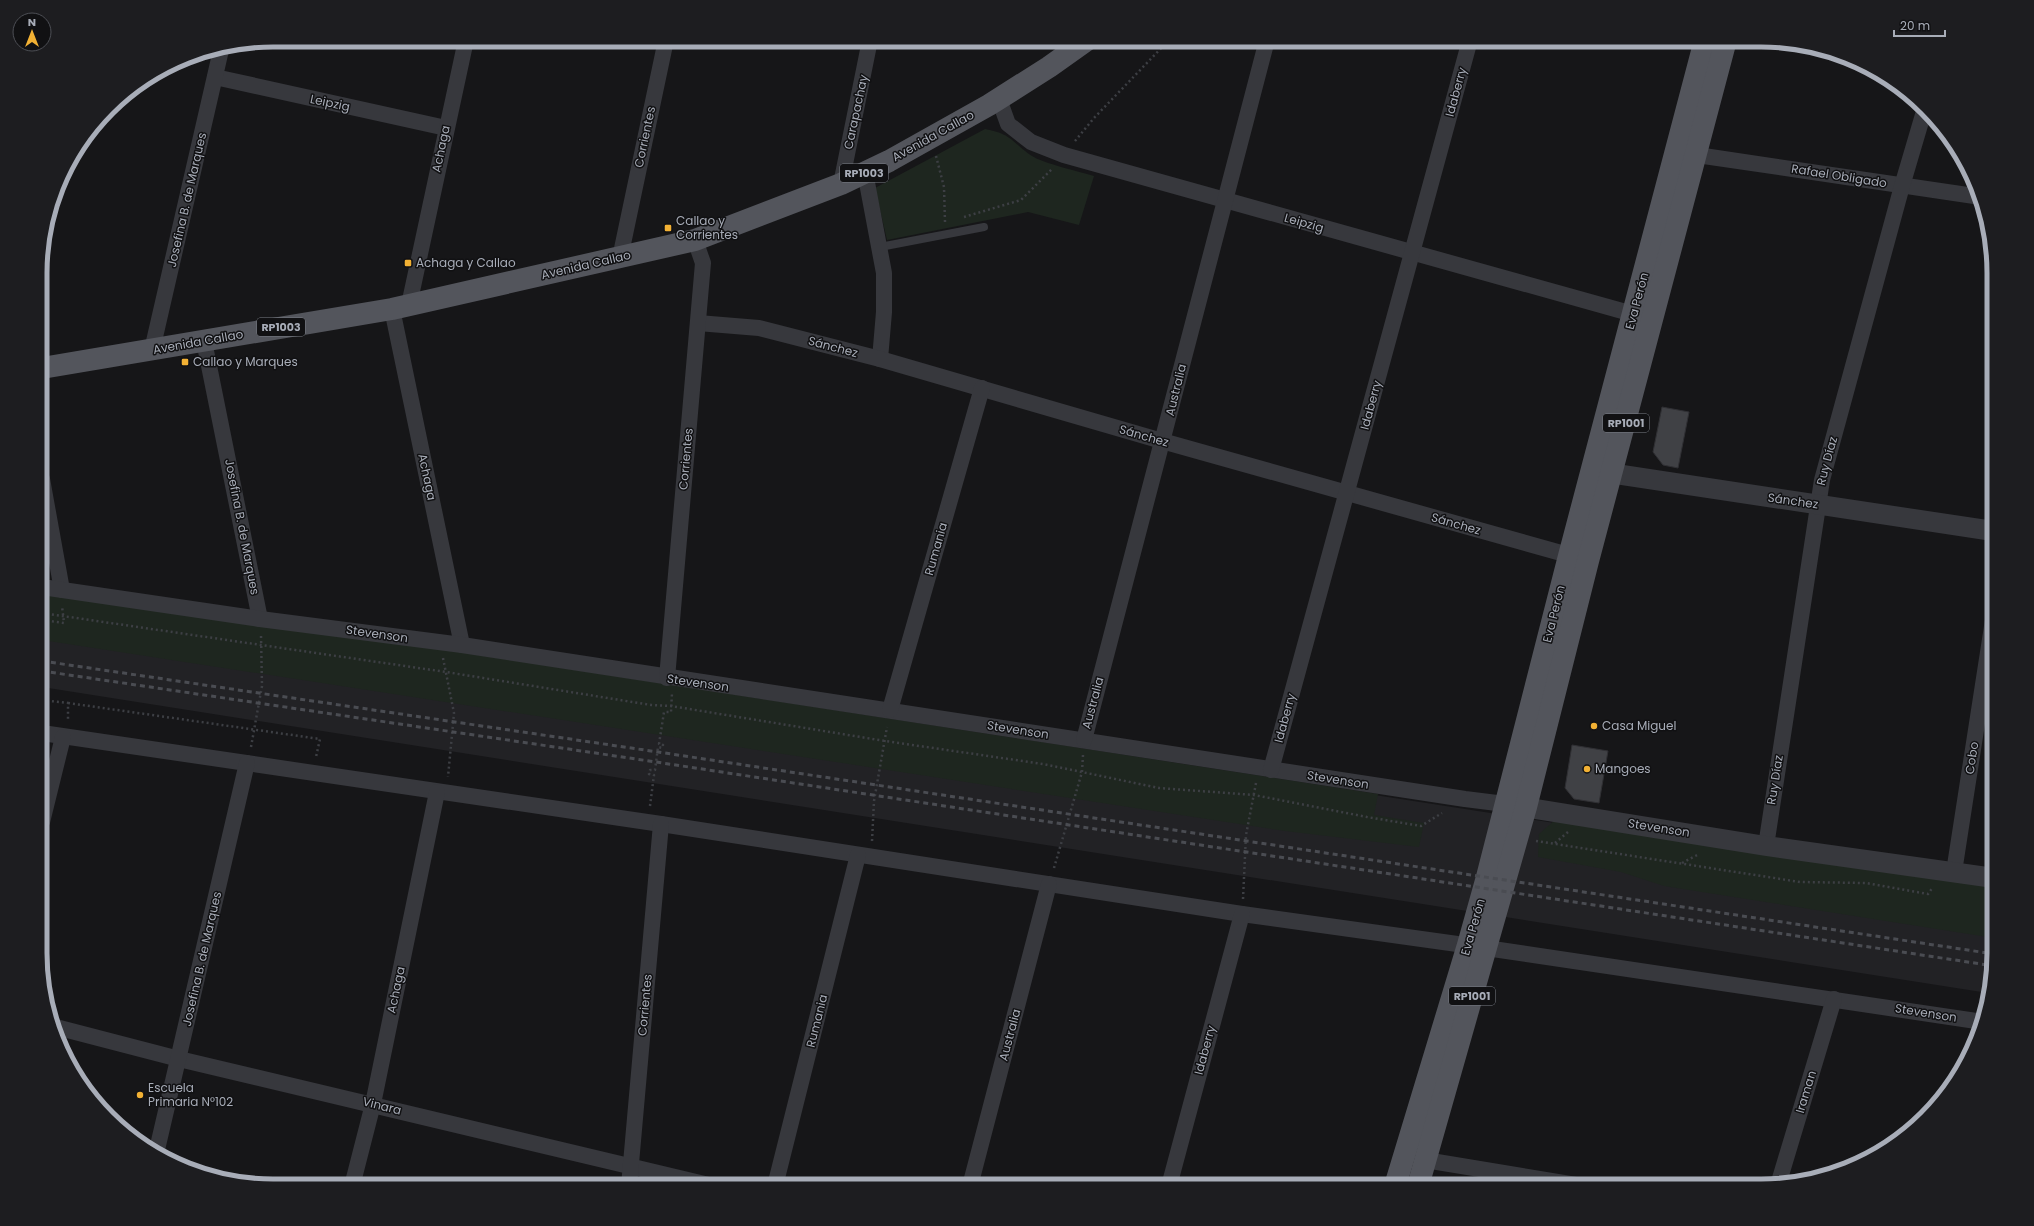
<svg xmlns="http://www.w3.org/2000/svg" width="2034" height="1226" viewBox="0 0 2034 1226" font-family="Poppins,sans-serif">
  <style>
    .built { fill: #222225 }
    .green { fill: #1e261f }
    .building { fill: #404145; stroke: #303034 }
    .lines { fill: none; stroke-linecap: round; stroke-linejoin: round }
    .path { stroke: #3d3f44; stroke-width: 2.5; stroke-dasharray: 2 3; stroke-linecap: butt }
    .service { stroke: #37383d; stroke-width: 8 }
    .minor { stroke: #37383d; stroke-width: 16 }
    .tertiary { stroke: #37383d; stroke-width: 20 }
    .primary { stroke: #53555c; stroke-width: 22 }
    .rail { stroke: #4a4c52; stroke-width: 3; stroke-dasharray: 5 4; stroke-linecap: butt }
    .poi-dot { fill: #f2b134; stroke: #111113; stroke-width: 1.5 }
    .labels { text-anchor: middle; stroke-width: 3; stroke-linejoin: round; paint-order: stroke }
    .shield { fill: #111113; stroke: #7b7e86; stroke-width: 1 }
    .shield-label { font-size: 11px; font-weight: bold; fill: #a8adb8 }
    .street-label { font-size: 12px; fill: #a8adb8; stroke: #111113 }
    .poi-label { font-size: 12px; fill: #a8adb8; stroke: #111113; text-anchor: start }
    .rim { fill: none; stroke: #a8adb8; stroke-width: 5 }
  </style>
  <rect width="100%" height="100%" fill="#161618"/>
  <path class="built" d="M42,591L270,624L1994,891V968L1988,993L42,687Z"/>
  <g class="green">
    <path d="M985,129C1013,134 1012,143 1032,156C1042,163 1081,172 1094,176L1079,225L1028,212L887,240L875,188Z"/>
    <path d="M42,590L446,650L1378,794L1374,815L1424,823L1419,847L1285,831L42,640Z"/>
    <path d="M1555,820L1994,887V938L1664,886L1621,872L1538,857L1539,834Z"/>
  </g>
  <g class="building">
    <path d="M1662,407L1689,412L1678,468L1663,465L1653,452Z"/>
    <path d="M1572,745L1608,751L1599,803L1574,799L1565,788Z"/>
  </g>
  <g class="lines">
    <g class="path">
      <path d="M1075,141L1094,118L1169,40"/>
      <path d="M936,156L944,187L945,222"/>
      <path d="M964,217L1021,200L1053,168"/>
      <path d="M42,613L446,672L651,705L671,706L885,741L1043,764L1159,788L1254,795L1367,817L1421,826L1442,813"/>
      <path d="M42,620L64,623L62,606"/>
      <path d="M443,658L454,713L448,777"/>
      <path d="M42,700L68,703V720"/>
      <path d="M68,703L320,739L316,757"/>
      <path d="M251,747L262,686L261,635"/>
      <path d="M650,806L654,775L649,774L650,770H655L658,747L662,748L663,745L659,744L664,712H671L672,693"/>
      <path d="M872,841L874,801L887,727"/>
      <path d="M1536,841L1800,882L1866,883L1928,894L1933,887"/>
      <path d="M1555,843L1568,832"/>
      <path d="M1682,863L1699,854"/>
      <path d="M1054,868L1082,772L1083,755"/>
      <path d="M1243,899L1246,835L1256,783"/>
    </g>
    <path class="service" d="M880,247L984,227"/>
    <g class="minor">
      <path d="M215,77L446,128"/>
      <path d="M999,99L1008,124L1031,142L1064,155L1633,314"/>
      <path d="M1697,155L1981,197"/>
      <path d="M865,172L884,273V312L880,359"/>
      <path d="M841,184L870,40"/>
      <path d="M620,258L666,40"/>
      <path d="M409,305L466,40"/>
      <path d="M392,309L462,645"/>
      <path d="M698,323L759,328L880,359L1162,441L1579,558"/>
      <path d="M204,341L260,619"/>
      <path d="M152,350L221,50"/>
      <path d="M42,479L62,590"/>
      <path d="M42,587L260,619L462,645L1465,799L1505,804"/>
      <path d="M667,678L703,263L695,240"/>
      <path d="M890,710L982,388"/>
      <path d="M42,733L661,824L1242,914L1486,948L1983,1022"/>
      <path d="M1084,740L1267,40"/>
      <path d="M1271,770L1470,40"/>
      <path d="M42,822L63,737"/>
      <path d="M1766,846L1822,480L1902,186L1925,108"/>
      <path d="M1954,872L1993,620"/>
      <path d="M52,1026L179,1059L713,1186"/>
      <path d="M156,1154L247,763"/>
      <path d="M1425,1160L1582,1186"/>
      <path d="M1778,1185L1834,999"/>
      <path d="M352,1186L373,1104L437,792"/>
      <path d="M629,1186L661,824"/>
      <path d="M775,1186L858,855"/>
      <path d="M970,1186L1049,884"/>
      <path d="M1169,1186L1242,914"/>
    </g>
    <g class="tertiary">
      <path d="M1596,471L1993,531"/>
      <path d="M1511,805L1766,846L1994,878"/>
    </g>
    <g class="primary">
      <path d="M42,368L392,309L695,240L841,184L889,161L989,105L1049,67L1087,40"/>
      <path d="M1395,1186L1468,945L1487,877L1569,556L1705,40"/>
      <path d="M1418,1186L1526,807L1588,561L1726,40"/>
    </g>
    <g class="rail">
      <path d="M42,661L658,752L1994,954"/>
      <path d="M42,671L656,762L1994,966"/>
    </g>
  </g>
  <g class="poi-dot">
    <rect x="664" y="224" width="8" height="8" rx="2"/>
    <rect x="404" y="259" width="8" height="8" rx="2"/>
    <rect x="181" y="358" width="8" height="8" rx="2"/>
    <circle cx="1594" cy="726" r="4"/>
    <circle cx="1587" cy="769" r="4"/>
    <circle cx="140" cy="1095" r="4"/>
  </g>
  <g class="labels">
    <g class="shield">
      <rect x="840" y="164" width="48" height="18" rx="3"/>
      <rect x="257" y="318" width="48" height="18" rx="3"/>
      <rect x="1603" y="414" width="46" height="18" rx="3"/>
      <rect x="1449" y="987" width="46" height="18" rx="3"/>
    </g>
    <g class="shield-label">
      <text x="864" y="177">RP1003</text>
      <text x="281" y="331">RP1003</text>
      <text x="1626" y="427">RP1001</text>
      <text x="1472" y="1000">RP1001</text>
    </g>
    <g class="street-label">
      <text transform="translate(1456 92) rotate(-75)" y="4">Idaberry</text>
      <text transform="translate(330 103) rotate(12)" y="4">Leipzig</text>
      <text transform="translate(856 112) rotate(-78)" y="4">Carapachay</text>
      <text transform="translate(933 136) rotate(-29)" y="4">Avenida Callao</text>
      <text transform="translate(645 137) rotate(-78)" y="4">Corrientes</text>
      <text transform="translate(441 149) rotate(-78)" y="4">Achaga</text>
      <text transform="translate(1839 176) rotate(9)" y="4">Rafael Obligado</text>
      <text transform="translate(187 200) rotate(-77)" y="4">Josefina B. de Marques</text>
      <text transform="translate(1304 223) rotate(16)" y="4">Leipzig</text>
      <text transform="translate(586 265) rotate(-13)" y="4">Avenida Callao</text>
      <text transform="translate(1637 301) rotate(-75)" y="4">Eva Perón</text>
      <text transform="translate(198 342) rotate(-10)" y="4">Avenida Callao</text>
      <text transform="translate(833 347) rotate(15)" y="4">Sánchez</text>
      <text transform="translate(1176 390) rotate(-76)" y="4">Australia</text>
      <text transform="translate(1371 405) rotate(-75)" y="4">Idaberry</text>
      <text transform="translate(1144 436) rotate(16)" y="4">Sánchez</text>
      <text transform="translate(686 459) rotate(-85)" y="4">Corrientes</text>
      <text transform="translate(1827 461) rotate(-75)" y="4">Ruy Díaz</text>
      <text transform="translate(427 477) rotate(78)" y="4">Achaga</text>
      <text transform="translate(1793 501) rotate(8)" y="4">Sánchez</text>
      <text transform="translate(1456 524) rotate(16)" y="4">Sánchez</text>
      <text transform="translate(242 527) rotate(79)" y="4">Josefina B. de Marques</text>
      <text transform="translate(936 549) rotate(-74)" y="4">Rumania</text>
      <text transform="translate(1554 614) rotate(-76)" y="4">Eva Perón</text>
      <text transform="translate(377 634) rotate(8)" y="4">Stevenson</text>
      <text transform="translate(698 683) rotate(8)" y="4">Stevenson</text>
      <text transform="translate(1093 703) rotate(-75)" y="4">Australia</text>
      <text transform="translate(1285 718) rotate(-75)" y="4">Idaberry</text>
      <text transform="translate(1018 730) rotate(9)" y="4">Stevenson</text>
      <text transform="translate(1972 758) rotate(-81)" y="4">Cobo</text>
      <text transform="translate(1338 780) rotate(9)" y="4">Stevenson</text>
      <text transform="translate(1775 780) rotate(-81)" y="4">Ruy Díaz</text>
      <text transform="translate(1659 828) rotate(9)" y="4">Stevenson</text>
      <text transform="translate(1473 927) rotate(-74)" y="4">Eva Perón</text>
      <text transform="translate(202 959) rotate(-77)" y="4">Josefina B. de Marques</text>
      <text transform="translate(396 990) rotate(-78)" y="4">Achaga</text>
      <text transform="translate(645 1005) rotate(-85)" y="4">Corrientes</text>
      <text transform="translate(1926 1013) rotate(9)" y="4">Stevenson</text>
      <text transform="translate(817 1021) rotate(-76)" y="4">Rumania</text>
      <text transform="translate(1010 1035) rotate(-75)" y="4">Australia</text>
      <text transform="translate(1205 1050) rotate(-75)" y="4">Idaberry</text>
      <text transform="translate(1806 1092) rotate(-73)" y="4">Iraman</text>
      <text transform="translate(382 1106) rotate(14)" y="4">Vinara</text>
    </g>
    <g class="poi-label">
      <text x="676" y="225">Callao y<tspan x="676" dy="14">Corrientes</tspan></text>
      <text x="416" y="267">Achaga y Callao</text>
      <text x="193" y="366">Callao y Marques</text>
      <text x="1602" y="730">Casa Miguel</text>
      <text x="1595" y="773">Mangoes</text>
      <text x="148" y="1092">Escuela<tspan x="148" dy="14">Primaria N°102</tspan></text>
    </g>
  </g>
  <path d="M0 0H2034V1226H0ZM273 47H1761A226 226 0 0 1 1987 273V953A226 226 0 0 1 1761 1179H273A226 226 0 0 1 47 953V273A226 226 0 0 1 273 47Z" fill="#1d1d20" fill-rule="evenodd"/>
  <path class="rim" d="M273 47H1761A226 226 0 0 1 1987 273V953A226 226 0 0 1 1761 1179H273A226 226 0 0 1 47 953V273A226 226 0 0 1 273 47Z"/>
  <g transform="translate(32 32)"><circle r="19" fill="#111113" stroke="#4d4f55"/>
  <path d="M0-3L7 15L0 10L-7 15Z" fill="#f2b134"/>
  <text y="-6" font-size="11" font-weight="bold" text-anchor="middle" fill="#a8adb8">N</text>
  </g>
  <path d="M1894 30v6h51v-6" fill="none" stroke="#a8adb8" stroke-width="2"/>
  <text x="1900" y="30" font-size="12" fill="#a8adb8" stroke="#111113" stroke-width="3" paint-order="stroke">20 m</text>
</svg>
